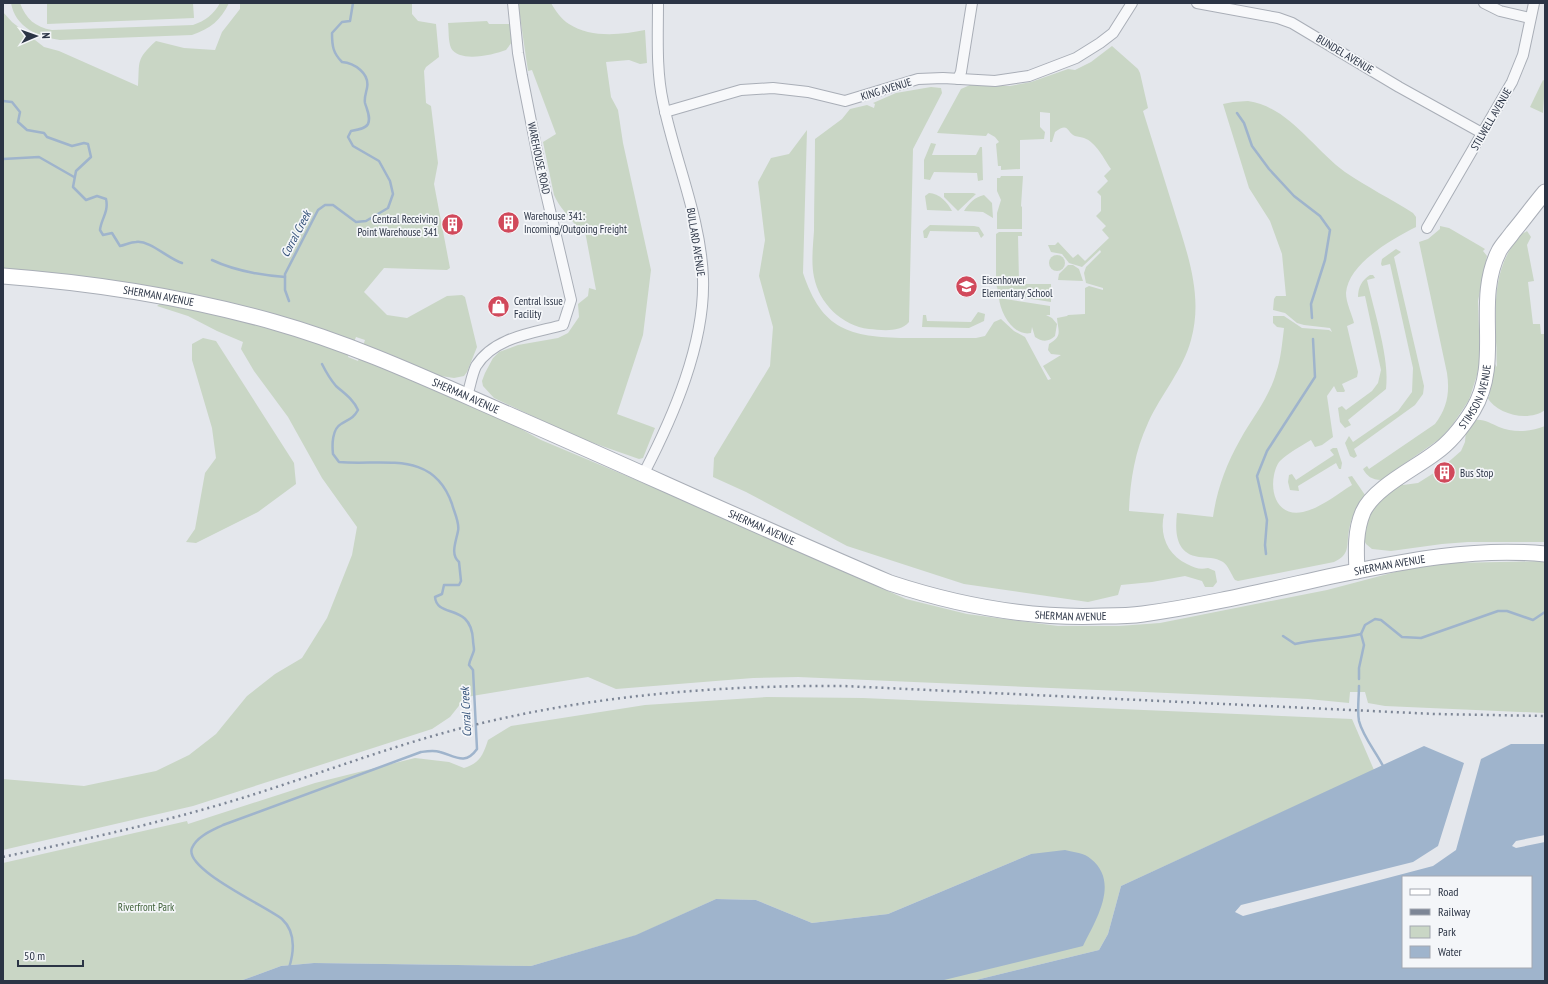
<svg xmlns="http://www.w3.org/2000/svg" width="1548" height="984" viewBox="0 0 1548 984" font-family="'PT Sans Narrow',sans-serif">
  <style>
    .green { fill: #c9d6c5 }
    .water { fill: #9fb4cc; fill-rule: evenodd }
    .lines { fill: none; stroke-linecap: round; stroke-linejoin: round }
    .stream { stroke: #9fb4cc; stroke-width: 2.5 }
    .street-casing { stroke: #a9aeb7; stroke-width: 12 }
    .secondary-casing { stroke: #a9aeb7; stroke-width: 17 }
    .street { stroke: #f7f8fa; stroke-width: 10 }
    .secondary { stroke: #fff; stroke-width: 15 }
    .rail { stroke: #7d8696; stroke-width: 2.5; stroke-dasharray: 2 4; stroke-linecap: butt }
    .labels { text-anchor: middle; stroke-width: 3.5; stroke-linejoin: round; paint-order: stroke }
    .street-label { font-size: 11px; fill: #2b3445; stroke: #f4f6f9 }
    .poi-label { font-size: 11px; fill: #2b3445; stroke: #f4f6f9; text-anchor: start }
    .park-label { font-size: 11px; fill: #3f6138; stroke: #f4f6f9 }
    .water-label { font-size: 12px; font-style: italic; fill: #34527a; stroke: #f4f6f9 }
  </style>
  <rect width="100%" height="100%" fill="#e4e7ec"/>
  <g class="green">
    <path d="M11,3H20C26,19 35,27 52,30L193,25C205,21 214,14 220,3H229C221,20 210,29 192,35L60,40C38,37 15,27 11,3Z"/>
    <path d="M47,3H193L194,18L47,24Z"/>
    <path d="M240,3H412V14L418,21L436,24L439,57L426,67L424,71L426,103L431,106L438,163L434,184L450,268L447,270L384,268L364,292L387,315L407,318L447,296L462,295L465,297L477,347L467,372L464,376L454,378L434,375L363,346L365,340L356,337L354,342L3,270V12L12,22L44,47L59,51L138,86C140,62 135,60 156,41L184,48L215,50L222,32L240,9Z"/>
    <path d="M518,3H551C555,10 562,20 569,24C590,38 621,35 645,30L647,63L640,64L629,60L606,62L611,97L618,110L623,143L651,270L643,335L617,414L655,428L643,458L639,459L579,438L494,398L483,386L482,381L485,373L493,358L499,352L518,345L558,338L568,333L579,317L578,304L588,296L589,288L596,290L584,226H576C569,216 559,207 554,195L543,142L556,134L532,70L528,71Z"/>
    <path d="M487,21L489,24H510L512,42L506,50C493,55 459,63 451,48C448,40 449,31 448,23Z"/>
    <path d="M1112,46L1138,69L1140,73L1148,108L1143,111C1153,143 1163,175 1173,207C1186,250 1204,294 1191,340C1183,370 1161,394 1148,423C1135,451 1130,481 1129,511L1164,514C1159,536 1168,555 1187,564C1195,568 1200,570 1208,568L1215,571L1217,582L1213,587H1205L1202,581L1185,576L1152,582L1121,585L1118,595L1088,602L964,584L847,546L746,492L713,477L714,458L770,366L773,327L759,276L765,240L758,182L771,158L789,154L807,130L803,273C822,330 849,337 906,338C929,338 953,338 976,338L985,336L994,322L1001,319L1014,331L1025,337L1048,380L1051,379L1043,366L1061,355L1051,354L1048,350L1049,344C1063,336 1058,331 1057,318L1067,316L1068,315L1085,314V288L1089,286L1103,290V288L1086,283L1084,273L1086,267L1101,252L1100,250L1082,267L1069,263L1062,254L1051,252L1048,245H1055L1058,242L1073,258L1078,254L1085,261L1109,238L1102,230L1106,226L1096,216L1101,211V196L1097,192L1108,181L1104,176L1111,169C1104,159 1096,142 1084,138C1082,137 1078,137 1075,136C1067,133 1069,121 1055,132L1052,142H1050V113L1040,112V127L1045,132L1044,139L1020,140V169L1001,170V166H998L996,144L999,142L995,137L988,133L986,136L937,133L961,89L970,85L1010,86L1031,82L1068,69L1075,70L1091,62Z"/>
    <path d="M1543,80L1545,81L1543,113L1530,107Z"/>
    <path d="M931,87L941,88L942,93L913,149L909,322C900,333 881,330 869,329C842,326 819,303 814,277C811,263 813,246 814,231C814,201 815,170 815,139L842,119L850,109L867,105L874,108L875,104L873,103L896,93Z"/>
    <path d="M1248,101C1289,107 1313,149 1345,172C1367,187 1391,199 1413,213L1416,217V227C1392,239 1348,264 1346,293C1346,303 1352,314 1354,323L1347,326L1358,372L1357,377L1342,384L1345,391L1344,392H1337L1334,386L1327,396L1333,437L1322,445L1315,447L1311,440C1301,446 1288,453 1280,461C1277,464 1275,470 1274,475C1270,495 1279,517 1303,512C1321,508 1337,494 1352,485L1348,477L1352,476L1365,495C1357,505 1351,518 1349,530C1346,546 1351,554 1334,562L1238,581L1235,580C1231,574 1228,565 1223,562C1215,557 1207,558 1199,557C1175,554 1175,531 1177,513L1213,517C1217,489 1226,465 1240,440C1252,418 1269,398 1276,373C1281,359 1282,344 1284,328L1277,327L1273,323V316H1284L1302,328L1329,330L1332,332L1330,328L1304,325L1297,323L1285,313L1273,310L1274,299L1276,296H1286L1282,254L1270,221L1249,188L1223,104L1233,102Z"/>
    <path d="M931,143L936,144L932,155H976L980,147H982L983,180L978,181L977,173L934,172L930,180L924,179V160Z"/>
    <path d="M1001,176H1023L1021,206L1022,207V229H997V213L1001,200L997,191V178H1000Z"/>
    <path d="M929,193C939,193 948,203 952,211L927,210L925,196Z"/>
    <path d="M944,193H973L976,194L958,211L944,197Z"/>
    <path d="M984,195L992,203L993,218L983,212L964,211C969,203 975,197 984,195Z"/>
    <path d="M930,225L974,226L979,227L984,235L981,238L978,232L930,231L927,238H924L923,231Z"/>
    <path d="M1440,226L1449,228L1480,246L1485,249L1483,251L1487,256L1478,301L1480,361L1477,375L1469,400L1453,424L1441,438L1381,480C1372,480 1367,476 1363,469L1367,466L1369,469L1435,424C1447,408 1450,393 1447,373L1419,242L1428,239L1440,229Z"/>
    <path d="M1527,231L1531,237L1527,245L1534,281L1528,282L1533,324H1540L1541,334H1545V410C1529,422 1497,415 1487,397H1489L1495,364L1497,367C1496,359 1497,350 1496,342C1495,304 1493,266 1520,236C1522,233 1525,233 1527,231Z"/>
    <path d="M999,232H1022V236H1018L1019,281H996V234Z"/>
    <path d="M1396,249L1401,252L1394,257L1424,386L1423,394L1415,405L1354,449L1357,456L1354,458L1350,456L1345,443L1349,436L1353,442L1398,411L1412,392L1413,368L1390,264L1382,266L1381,264L1382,259Z"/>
    <circle cx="1057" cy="263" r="8"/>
    <path d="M1068,265H1073L1079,269L1083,281L1058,280L1059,274Z"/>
    <path d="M1370,275H1373L1375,278L1367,280C1374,311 1390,359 1386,389L1348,420L1351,425L1345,428L1340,422L1338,408L1342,406L1346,410L1372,391L1378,383L1381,370L1365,296L1358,297C1358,287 1362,280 1370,275Z"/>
    <path d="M996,284H1051V302L999,294Z"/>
    <path d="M999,298L1050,306V315H1046L1052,318L1057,324L1055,336C1049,342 1042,342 1035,337L1032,327L1031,333C1013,337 1000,312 999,298Z"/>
    <path d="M163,301L247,320L349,352L348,357L358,361L360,356L510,423L541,440L660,490L906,599L967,614L1058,626H1119L1160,623L1327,590L1418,566L1449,563L1545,561V713L1385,706L1368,703L1365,692H1350L1349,703L1308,699L798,677L753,678L616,689L588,677L466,697L450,717L432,729L193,806L3,850V779L84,786L156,771L189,755L216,734L247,696L275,674L302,658L327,618L352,555L357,527L322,478L288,417L254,371L241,349L243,342L217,331L188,316L157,306Z"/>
    <path d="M978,312L985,314L984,321L969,328L922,327L923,315H926L927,321L971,322Z"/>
    <path d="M203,338L216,341L294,463L296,484L258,512L196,543L186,542L195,529L205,473L216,458L212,428L192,360V344Z"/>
    <path d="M1475,420C1485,419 1491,424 1499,427C1513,433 1531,432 1545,426V542H1468L1442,544L1391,551L1372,549L1366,544L1363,538L1370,508L1401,483L1403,485L1418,483L1437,471L1441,478L1449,472L1445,465L1461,451L1465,442L1466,430Z"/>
    <path d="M1333,448H1337L1342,463L1341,469H1339L1336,463L1298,486L1299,491L1290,490L1288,482L1289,475L1292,474L1296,480L1334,455L1330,450Z"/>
    <path d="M767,697L863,698L1352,719L1374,770L1121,886L1108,934L1099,950L972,981H940L1031,854L888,914L812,923L756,900L716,899L637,935L531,966L314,963L281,966L240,981H3V863L187,821L188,824L315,783L415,758L449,762L464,768C480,763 483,755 488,740L511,726L645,705Z"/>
  </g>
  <g class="water">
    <path d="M1511,744H1545V835L1516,841L1512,846L1516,848L1545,842V981H972L1099,950L1108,934L1121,886L1424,746L1464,763L1438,846L1413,862L1241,905L1235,912L1243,916L1433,866L1456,850L1481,759ZM1403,877H1531V967H1403Z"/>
    <path d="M1065,850C1073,852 1085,853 1091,859C1120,882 1096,920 1083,946L940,981H240L281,966L314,963L531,966L636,935L716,899L756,900L812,923L888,914L1031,854Z"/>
  </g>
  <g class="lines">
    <g class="stream">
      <path d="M3,101L12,102L20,112L18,122L27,130L44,133L47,137L72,146L84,143L88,144L91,157L76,171L73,187L86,200L97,196L106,199C109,212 101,219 100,230L103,235L112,233L120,246C125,245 131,242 136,242C150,240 167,258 182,263"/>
      <path d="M1237,113L1244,123L1252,146L1269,169L1294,196L1320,216L1330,230L1325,260L1311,304L1312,318"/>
      <path d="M3,159L39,157L74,177"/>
      <path d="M212,260C235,271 259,275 285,277"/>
      <path d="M289,301L285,290V274L318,210L325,205H333L356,222L366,221L388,208L393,194L390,181L379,161L353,146L348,137L351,131C357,130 365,129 368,124C371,117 367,110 365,103C364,98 366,93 367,88C370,73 354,63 342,62C333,53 332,46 332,33L342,22L350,21L353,3"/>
      <path d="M1266,554L1265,545L1267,520L1257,476L1267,451L1315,377L1313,339"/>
      <path d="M1283,636L1295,644C1317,639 1339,639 1361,634"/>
      <path d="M1359,679V668L1364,645L1361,634L1365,625L1375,619L1381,620L1402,637L1421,638L1498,611H1507L1533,620L1545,612"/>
      <path d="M1359,686C1359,697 1357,710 1359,721C1363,737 1377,753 1384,768"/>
      <path d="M289,968C294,952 296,932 282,919C268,907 183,869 192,848C197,836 213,830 223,825L421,752C428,751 434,750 440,752C455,756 465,766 477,749L473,670L469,665C470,659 473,655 474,650C474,647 473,643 473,640C471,602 437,619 435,597L442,594L444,585H459L461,581L459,562C450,554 456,542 458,531C460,523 454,512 452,504C433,449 383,466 339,462L333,454C332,445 332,429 341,424C349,419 353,419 358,410C353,399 345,394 336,386C330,379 326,372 322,364"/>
    </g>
    <defs>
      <g id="street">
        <path d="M1197,3L1278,18L1292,23L1399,87L1482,133"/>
        <path d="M1484,3L1500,11L1530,18"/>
        <path d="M958,79L961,72L972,3"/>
        <path d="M665,112L741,90L773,88L808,92L845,101L918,79L943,78L995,81L1029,76L1076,58L1100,43L1113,33L1132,3"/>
        <path d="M1427,228L1512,82L1523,55L1534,3"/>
        <path d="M467,396C470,387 472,374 476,366C494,337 533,333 563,325L571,300L541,172L522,76L518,53L513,3"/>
        <path d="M644,473C673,417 705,344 703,279C701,218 675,161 663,102C656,70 658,36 658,3"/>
      </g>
      <g id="secondary">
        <path id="s1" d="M3,276C95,283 185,297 274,322C356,345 434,382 512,416C638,471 763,529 890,583C960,606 1030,619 1103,616C1117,616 1130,616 1143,614C1208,605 1273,589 1337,575C1405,561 1475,547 1545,554"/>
        <path id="s2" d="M1357,571C1356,551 1355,531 1363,512C1374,488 1414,469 1435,453C1451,442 1463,426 1473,410C1503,361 1473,302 1499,251C1502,245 1509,238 1513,232C1524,219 1534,205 1545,192"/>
      </g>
    </defs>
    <use href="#street" class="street-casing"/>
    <use href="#secondary" class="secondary-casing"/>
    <use href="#street" class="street"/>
    <use href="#secondary" class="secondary"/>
    <path class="rail" d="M3,857C88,839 173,820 255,794C324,772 392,746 462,728C586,696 716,685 844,686L1435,714L1545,716"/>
  </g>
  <defs>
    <symbol id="building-disc" viewBox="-11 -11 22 22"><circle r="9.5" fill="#d1495b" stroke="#f4f6f9"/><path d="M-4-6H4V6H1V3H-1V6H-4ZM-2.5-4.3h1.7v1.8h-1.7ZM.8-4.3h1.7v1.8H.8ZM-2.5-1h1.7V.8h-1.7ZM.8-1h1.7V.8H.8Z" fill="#fff"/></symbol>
    <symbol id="school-disc" viewBox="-11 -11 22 22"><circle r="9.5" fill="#d1495b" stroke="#f4f6f9"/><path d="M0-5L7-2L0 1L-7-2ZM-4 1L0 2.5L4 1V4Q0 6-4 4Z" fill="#fff"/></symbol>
    <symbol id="shop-disc" viewBox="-11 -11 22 22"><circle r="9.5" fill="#d1495b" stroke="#f4f6f9"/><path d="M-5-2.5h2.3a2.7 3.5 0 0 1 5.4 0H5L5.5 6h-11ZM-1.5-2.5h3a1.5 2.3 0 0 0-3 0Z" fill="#fff"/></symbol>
  </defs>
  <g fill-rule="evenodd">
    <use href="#building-disc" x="496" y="210" width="25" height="25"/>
    <use href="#building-disc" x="440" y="212" width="25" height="25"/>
    <use href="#school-disc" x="954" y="274" width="25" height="25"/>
    <use href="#shop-disc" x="486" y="294" width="25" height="25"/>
    <use href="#building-disc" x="1432" y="460" width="25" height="25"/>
  </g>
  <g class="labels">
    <g class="street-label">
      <text transform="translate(1345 54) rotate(31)" y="4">BUNDEL AVENUE</text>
      <text transform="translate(886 89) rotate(-17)" y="4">KING AVENUE</text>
      <text transform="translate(1491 119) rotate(-60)" y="4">STILWELL AVENUE</text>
      <text transform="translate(539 158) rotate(78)" y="4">WAREHOUSE ROAD</text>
      <text transform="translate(696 242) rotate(81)" y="4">BULLARD AVENUE</text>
      <text dy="4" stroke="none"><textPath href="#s1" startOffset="157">SHERMAN AVENUE</textPath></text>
      <text dy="4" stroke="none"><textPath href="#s1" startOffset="481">SHERMAN AVENUE</textPath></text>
      <text dy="4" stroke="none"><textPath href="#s2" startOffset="225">STIMSON AVENUE</textPath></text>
      <text dy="4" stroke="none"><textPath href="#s1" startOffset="805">SHERMAN AVENUE</textPath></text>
      <text dy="4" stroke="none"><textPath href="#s1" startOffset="1453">SHERMAN AVENUE</textPath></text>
      <text dy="4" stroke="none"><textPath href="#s1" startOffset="1129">SHERMAN AVENUE</textPath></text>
    </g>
    <g class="poi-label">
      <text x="524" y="220">Warehouse 341:<tspan x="524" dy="13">Incoming/Outgoing Freight</tspan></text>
      <text x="438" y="223" text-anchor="end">Central Receiving<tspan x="438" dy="13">Point Warehouse 341</tspan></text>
      <text x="982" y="284">Eisenhower<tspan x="982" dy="13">Elementary School</tspan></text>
      <text x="514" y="305">Central Issue<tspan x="514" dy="13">Facility</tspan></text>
      <text x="1460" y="477">Bus Stop</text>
    </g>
    <g class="park-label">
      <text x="146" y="911">Riverfront Park</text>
    </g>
    <g class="water-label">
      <text transform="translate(296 234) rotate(-62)" y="4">Corral Creek</text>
      <text transform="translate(466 712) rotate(-93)" y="4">Corral Creek</text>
    </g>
  </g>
  <rect width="1548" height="984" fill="none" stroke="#2b3445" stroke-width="8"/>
  <rect x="1402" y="876" width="130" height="92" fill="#f4f6f9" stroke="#a4a8b1"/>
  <rect x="1410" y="889" width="20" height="6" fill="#ffffff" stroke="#a4a8b1"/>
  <text x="1438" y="896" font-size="12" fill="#2b3445">Road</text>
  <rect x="1410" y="909" width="20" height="6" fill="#7d8696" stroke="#a4a8b1"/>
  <text x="1438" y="916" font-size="12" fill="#2b3445">Railway</text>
  <rect x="1410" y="926" width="20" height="12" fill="#c9d6c5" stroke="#a4a8b1"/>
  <text x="1438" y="936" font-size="12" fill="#2b3445">Park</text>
  <rect x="1410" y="946" width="20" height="12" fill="#9fb4cc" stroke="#a4a8b1"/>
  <text x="1438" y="956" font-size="12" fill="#2b3445">Water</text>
  <g transform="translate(36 36) rotate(88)" stroke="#f4f6f9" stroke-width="3" paint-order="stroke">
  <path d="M0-3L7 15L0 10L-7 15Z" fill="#2b3445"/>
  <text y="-6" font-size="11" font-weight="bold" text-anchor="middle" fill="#2b3445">N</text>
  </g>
  <path d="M18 960v6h65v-6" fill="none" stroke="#2b3445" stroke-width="2"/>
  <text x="24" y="960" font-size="12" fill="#2b3445" stroke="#f4f6f9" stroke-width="3" paint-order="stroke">50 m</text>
</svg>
